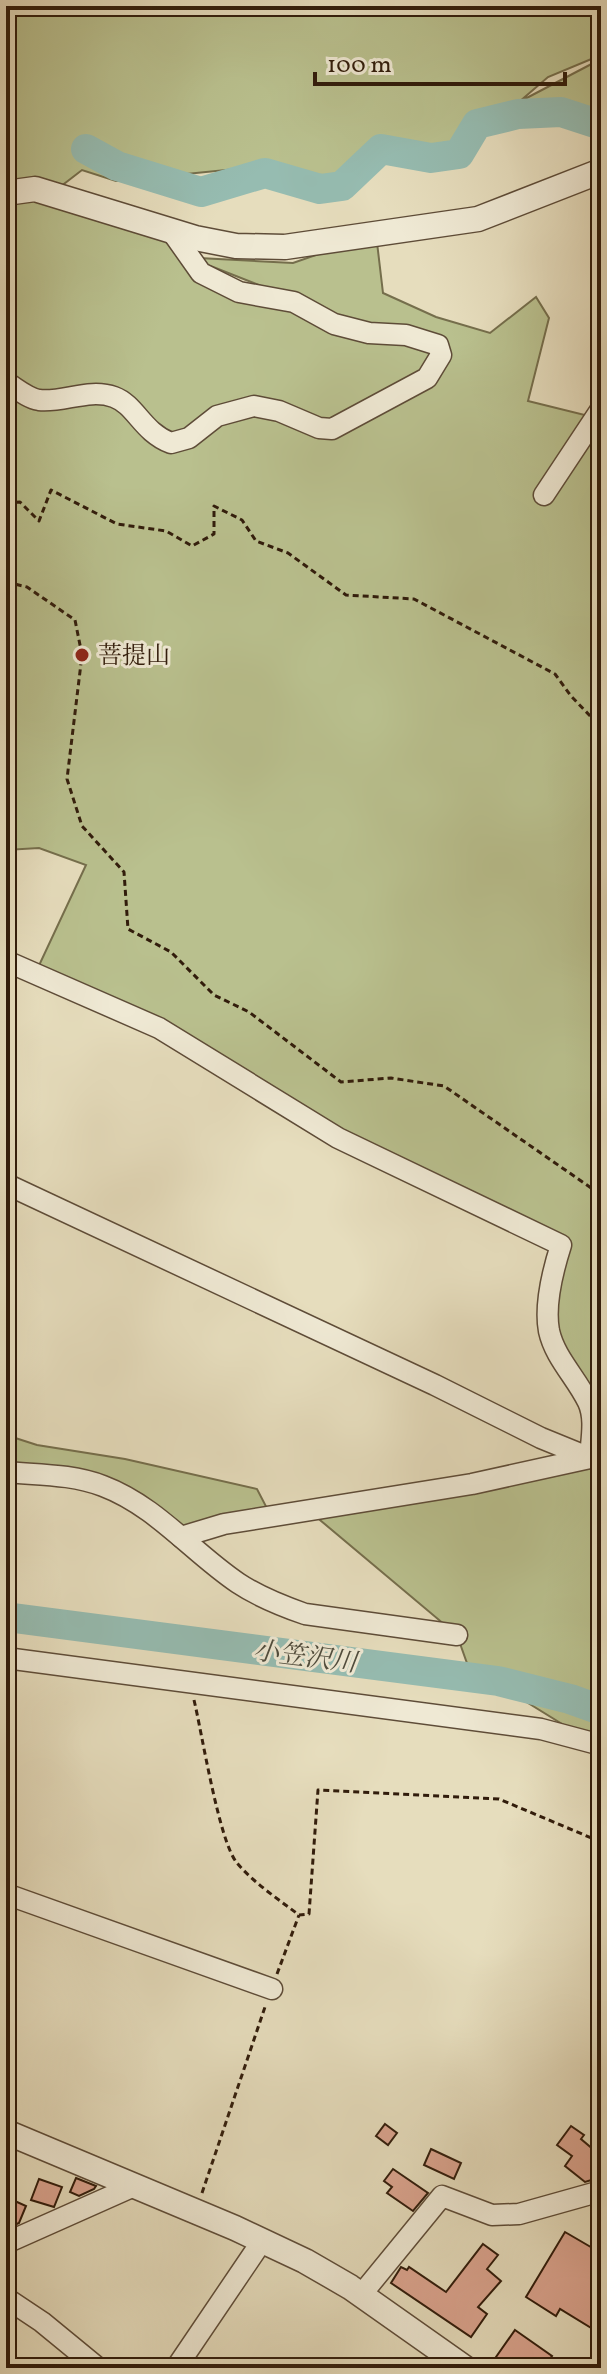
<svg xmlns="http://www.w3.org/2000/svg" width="607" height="2374" viewBox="0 0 607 2374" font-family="Vollkorn,'Noto Serif JP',serif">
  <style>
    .green { fill: #b9c08e; stroke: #756e4c; stroke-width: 2; fill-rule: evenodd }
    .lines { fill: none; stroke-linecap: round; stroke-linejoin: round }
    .river { stroke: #96bcb1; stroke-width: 30 }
    .building { fill: #dba48f; stroke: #311c0b; stroke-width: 2 }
    .minor-casing { stroke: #5e4c38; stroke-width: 23 }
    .tertiary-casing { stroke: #5e4c38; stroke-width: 27 }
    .path { stroke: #311c0b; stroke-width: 3; stroke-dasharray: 6 4; stroke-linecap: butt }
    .minor { stroke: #efe9d4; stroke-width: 20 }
    .tertiary { stroke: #efe9d4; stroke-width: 24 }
    .poi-dot { fill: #8f2418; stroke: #efe9d4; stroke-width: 3 }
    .labels { text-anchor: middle; stroke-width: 6; stroke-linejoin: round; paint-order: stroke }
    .poi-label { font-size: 24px; fill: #311c0b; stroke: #efe9d4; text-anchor: start }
    .water-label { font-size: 26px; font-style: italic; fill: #4f4c3d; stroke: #efe9d4 }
  </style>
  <rect width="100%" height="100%" fill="#e6ddbd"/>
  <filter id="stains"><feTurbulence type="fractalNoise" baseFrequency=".0025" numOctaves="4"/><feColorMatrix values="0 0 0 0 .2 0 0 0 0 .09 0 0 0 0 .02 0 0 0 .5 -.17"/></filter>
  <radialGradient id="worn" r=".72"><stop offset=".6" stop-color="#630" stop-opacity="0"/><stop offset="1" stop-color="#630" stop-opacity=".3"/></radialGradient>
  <g class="green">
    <path d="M6,6H601V55L548,77L519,102L601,59V125L515,105L459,154L381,149L337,197L257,167L116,181L82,170L51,194L167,231L199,258L293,263L376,234L383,293L436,317L490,333L536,297L549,318L528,401L601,419V1748L468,1666L457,1635L314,1515L589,1458V1407L549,1329L561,1245L338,1138L158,1028L35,974L86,865L39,848L6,850ZM208,265L381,333L239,292Z"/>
    <path d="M6,1435L37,1445L125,1459L257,1489L271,1516L188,1535L123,1485L6,1473Z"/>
  </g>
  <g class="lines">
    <g class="river">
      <path d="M86,149L117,166L201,192L265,173L320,189L342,186L381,149L431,158L459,154L477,124L518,114L561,112L601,125"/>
      <path d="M6,1617L498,1681L570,1699L601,1710"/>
    </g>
  </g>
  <g class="building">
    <path d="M385,2124L397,2133L388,2145L376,2136Z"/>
    <path d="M571,2126L584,2135L581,2139L601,2156V2175L598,2178L585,2182L565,2166L572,2156L557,2145Z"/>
    <path d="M431,2149L461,2163L454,2179L424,2165Z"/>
    <path d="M393,2169L428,2193L413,2211L387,2193L392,2187L384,2181Z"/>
    <path d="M76,2178L96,2186L94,2189L79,2196L70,2192Z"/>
    <path d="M39,2179L62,2187L54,2207L31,2200Z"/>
    <path d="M6,2197L26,2206L19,2223L10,2227L6,2226Z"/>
    <path d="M565,2232L601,2253V2334L560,2309L556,2316L526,2297Z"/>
    <path d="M483,2244L498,2255L487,2269L501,2281L478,2307L487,2314L471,2337L391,2283L401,2267L407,2270L409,2267L446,2292Z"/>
    <path d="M515,2330L552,2356L543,2368H511L496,2357Z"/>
  </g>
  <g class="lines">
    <defs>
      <g id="minor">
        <path d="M6,382C16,388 27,398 39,400C63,403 89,388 114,397C136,405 142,432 171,443L189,438L217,416L254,406L279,411L319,428L332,429L427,378L441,355L438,345L406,335L369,333L334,324L294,302L239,292L201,273L172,232"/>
        <path d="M544,495L601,409"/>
        <path d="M6,961L159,1028L338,1138L561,1245C553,1270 544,1304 549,1331C555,1358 576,1377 588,1402C596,1419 591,1440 590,1458"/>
        <path d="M6,1184L435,1385L541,1438L590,1458"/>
        <path d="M6,1472C39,1475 72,1474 103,1486C156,1506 192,1552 238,1583C259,1597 282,1606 305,1614L457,1635"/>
        <path d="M181,1537L224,1524L472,1484L590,1458"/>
        <path d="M6,1658L541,1729L601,1745"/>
        <path d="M6,1894L272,1989"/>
        <path d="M6,2243L134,2186"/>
        <path d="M361,2295L442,2196L492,2215L519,2214L601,2191"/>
        <path d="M6,2298L42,2322L98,2368"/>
        <path d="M176,2368L262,2241"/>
      </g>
      <g id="tertiary">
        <path d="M6,193L35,189L195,238L236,246L285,247L478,219L601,171"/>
        <path d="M6,2132L235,2228L305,2261L350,2287L465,2368"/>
      </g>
    </defs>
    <use href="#minor" class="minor-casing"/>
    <use href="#tertiary" class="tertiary-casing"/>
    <g class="path">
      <path d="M6,503L20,502L39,521L51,490L117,524L166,531L192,546L214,534V506L242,520L256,541L288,553L346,595L414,599L555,674L571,696L594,720L601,747"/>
      <path d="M6,582L27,587L75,620L82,655L67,779L82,826L124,872L128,929L171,952L214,995L249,1012L341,1082L391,1078L444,1086L597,1192L601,1201"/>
      <path d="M6,1690L11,1675"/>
      <path d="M194,1700C202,1733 219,1842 237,1863C254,1883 278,1899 299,1915L309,1914L318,1790L499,1799L601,1842"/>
      <path d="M277,1974L299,1915"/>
      <path d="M202,2193L265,2007"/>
    </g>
    <use href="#minor" class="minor"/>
    <use href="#tertiary" class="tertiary"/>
  </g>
  <circle class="poi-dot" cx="82" cy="655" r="8"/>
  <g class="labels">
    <g class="poi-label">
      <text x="98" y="663">菩提山</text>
    </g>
    <g class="water-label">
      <text transform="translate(305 1656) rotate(7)" y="9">小笠沢川</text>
    </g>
  </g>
  <rect width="607" height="2374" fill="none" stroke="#e6ddbd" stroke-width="32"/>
  <rect x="8" y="8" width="591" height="2358" fill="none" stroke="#311c0b" stroke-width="4"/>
  <rect x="16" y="16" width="575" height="2342" fill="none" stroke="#311c0b" stroke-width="2"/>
  <path d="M315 72v12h250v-12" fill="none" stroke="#311c0b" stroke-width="4"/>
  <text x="327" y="72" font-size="24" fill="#311c0b" stroke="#efe9d4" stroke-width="6" paint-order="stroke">100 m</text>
  <rect width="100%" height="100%" filter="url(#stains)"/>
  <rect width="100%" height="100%" fill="url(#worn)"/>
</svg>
